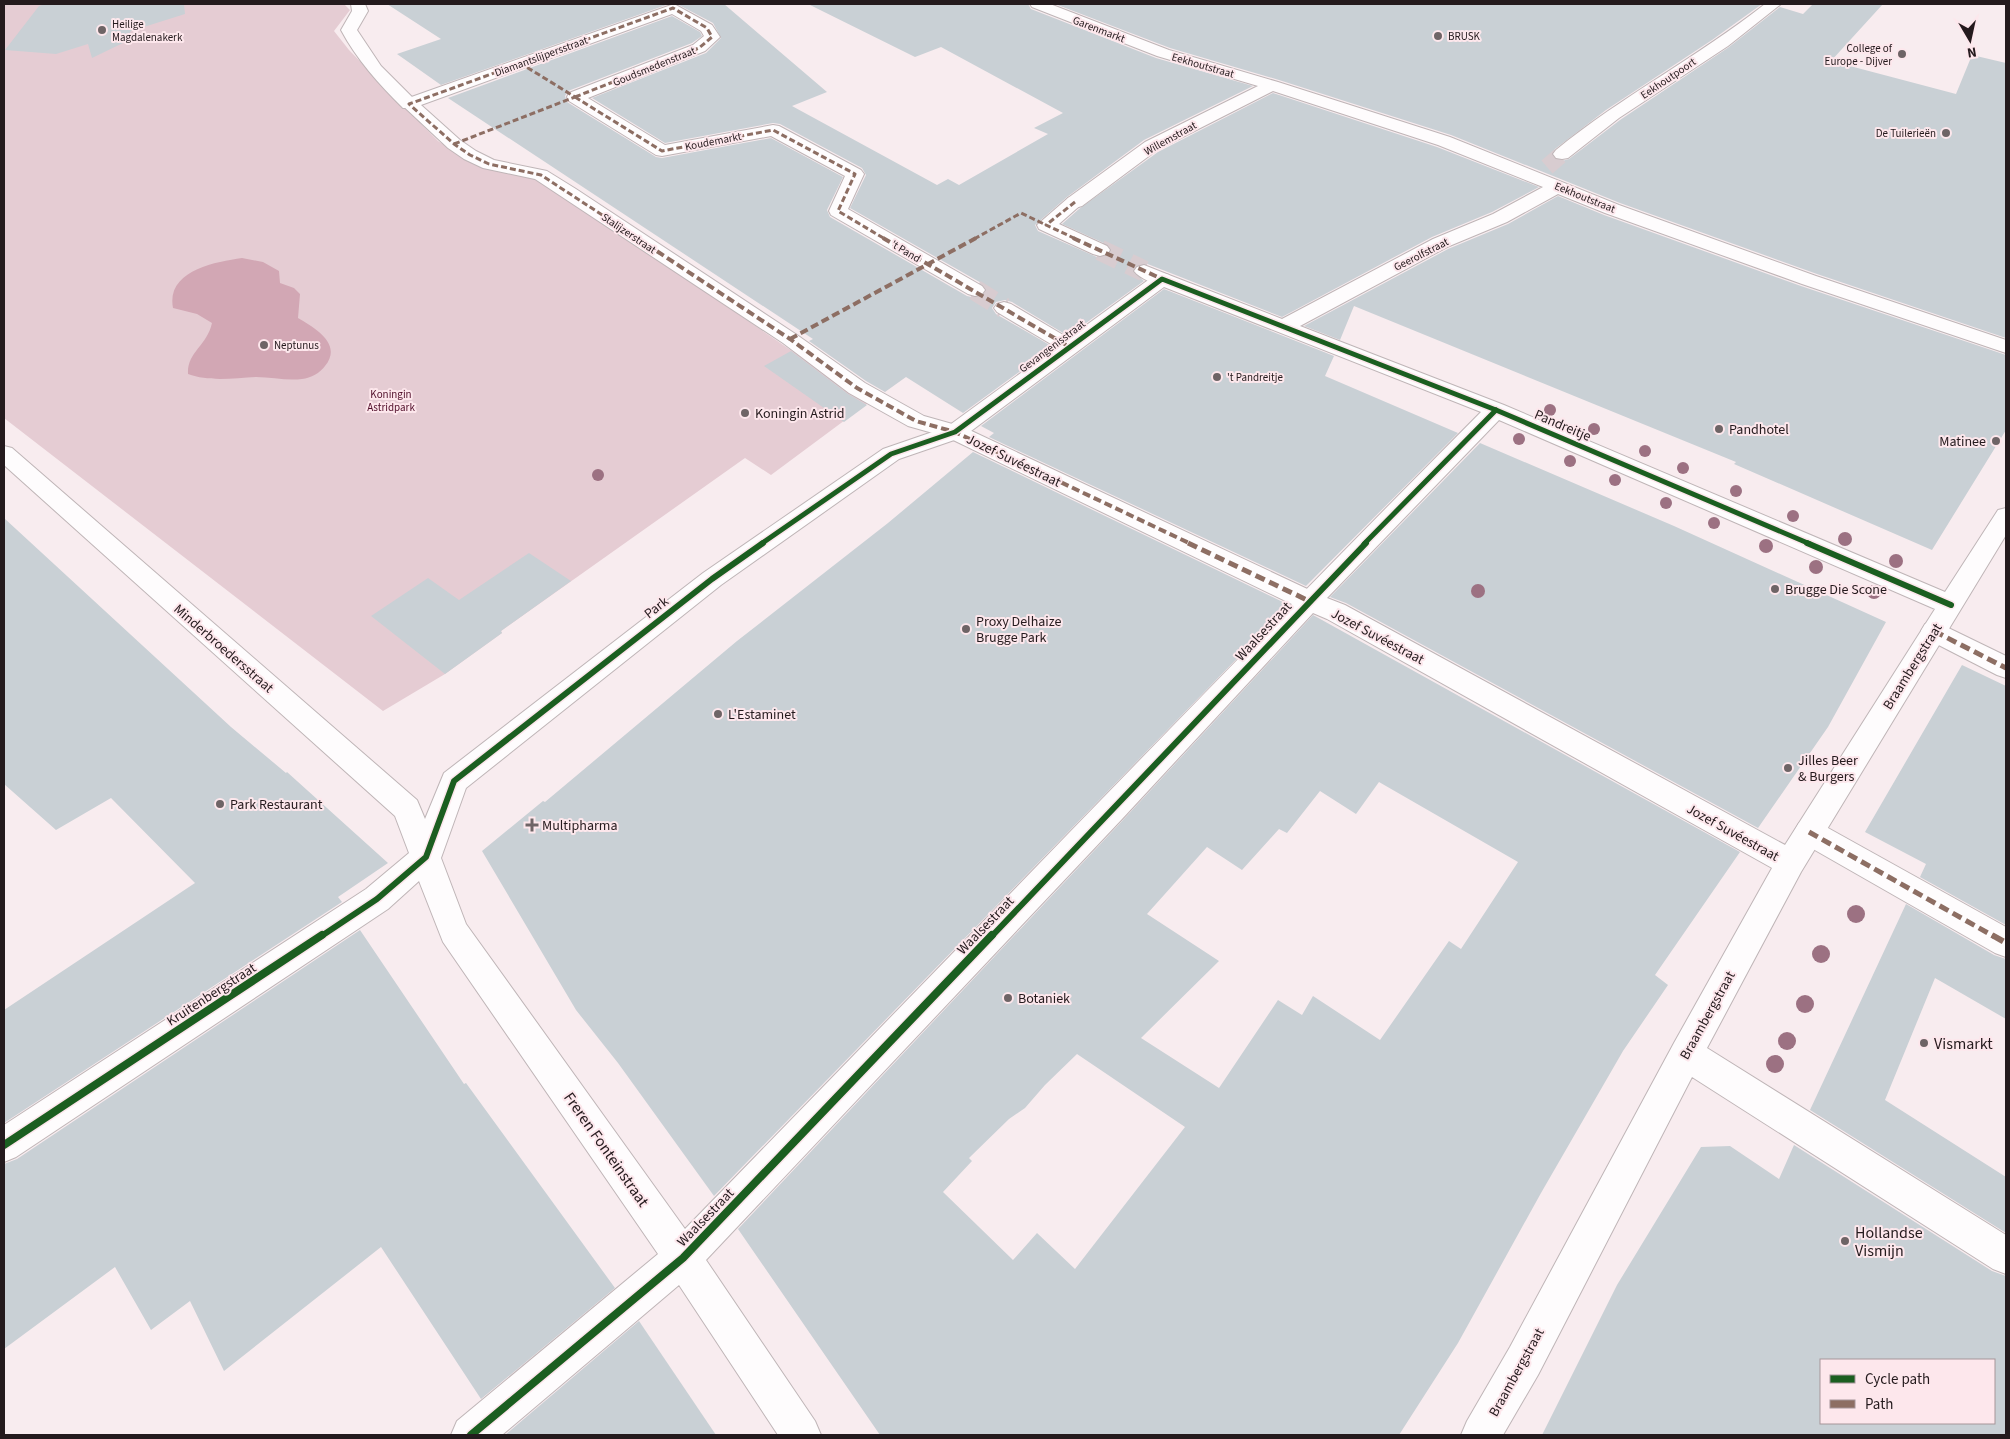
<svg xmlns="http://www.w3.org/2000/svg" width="2010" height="1439" viewBox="0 0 2010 1439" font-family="'Source Sans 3',sans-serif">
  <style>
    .green { fill: #e5ccd3 }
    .water { fill: #d2a7b4 }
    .building { fill: #c9d0d5; fill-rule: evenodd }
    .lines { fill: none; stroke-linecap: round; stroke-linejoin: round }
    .pedestrian-tunnel { stroke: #d8ccd0; stroke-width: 21; stroke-dasharray: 21 11; stroke-linecap: butt }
    .minor-tunnel { stroke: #d8ccd0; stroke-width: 17; stroke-dasharray: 17 8; stroke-linecap: butt }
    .pedestrian-casing { stroke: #bfb5b7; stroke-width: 2 }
    .minor-casing { stroke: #bfb5b7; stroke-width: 2 }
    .pedestrian { fill: #fefcfd; fill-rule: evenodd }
    .minor { fill: #fefcfd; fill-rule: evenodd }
    .quiet-far3 { stroke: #8d6e63; stroke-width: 3; stroke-dasharray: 6 3; stroke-linecap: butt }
    .quiet-far2 { stroke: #8d6e63; stroke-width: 4; stroke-dasharray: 8 4; stroke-linecap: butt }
    .quiet-far1 { stroke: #8d6e63; stroke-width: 5; stroke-dasharray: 10 5; stroke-linecap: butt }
    .quiet { stroke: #8d6e63; stroke-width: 6; stroke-dasharray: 13 6; stroke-linecap: butt }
    .cycleway-far2-casing { stroke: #fde7ec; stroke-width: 8 }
    .cycleway-far1-casing { stroke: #fde7ec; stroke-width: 9 }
    .cycleway-casing { stroke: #fde7ec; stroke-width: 11 }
    .cycleway-far2 { stroke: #1b5e20; stroke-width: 5 }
    .cycleway-far1 { stroke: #1b5e20; stroke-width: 6 }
    .cycleway { stroke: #1b5e20; stroke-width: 8 }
    .tree { fill: #9c7182 }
    .poi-dot { fill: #6e6466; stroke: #fde7ec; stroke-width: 2 }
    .labels { text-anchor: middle; stroke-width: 4; stroke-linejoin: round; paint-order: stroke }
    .far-poi-label { font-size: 11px; fill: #241a1d; stroke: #fde7ec; text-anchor: start }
    .far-street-label { font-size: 11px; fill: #241a1d; stroke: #fde7ec }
    .far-park-label { font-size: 11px; fill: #500d29; stroke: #fde7ec }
    .poi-label { font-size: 14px; fill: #241a1d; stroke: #fde7ec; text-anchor: start }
    .street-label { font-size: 14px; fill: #241a1d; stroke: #fde7ec }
    .near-poi-label { font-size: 16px; fill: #241a1d; stroke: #fde7ec; text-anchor: start }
    .near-street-label { font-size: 16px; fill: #241a1d; stroke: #fde7ec }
  </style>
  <rect width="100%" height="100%" fill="#f8ecef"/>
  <path class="green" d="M4,4H344L350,10L334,31L349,50L438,141L477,165L521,174L545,182L868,403L771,475L745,458L501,631L502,633L445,674L383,711L4,418Z"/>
  <path class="water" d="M242,258L263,262L279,271L280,283L294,288L300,294L298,318C315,328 343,344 325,366C320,373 311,378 302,379C287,381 272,377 256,377C234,378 209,382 188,374C187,352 207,346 212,323L197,314L173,308C166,271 214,262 242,258Z"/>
  <g class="building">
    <path d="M45,4H184L185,14L131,31L123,43L92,58L88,44L56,54L5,50L39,6Z"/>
    <path d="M387,4H669L441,85L397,54L441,39Z"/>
    <path d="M677,4H724L827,92L792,106L937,185L948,179L959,185L1048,134L1034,128L1063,113L941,47L915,57L808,4H1028L1031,9L1156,58L1253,86L1144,140L1067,197L1035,225L1038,231L1099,258L1108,256L1112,251L1108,245L1062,224L1079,209L1158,152L1273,93L1437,147L1539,187L1492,212L1432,237L1282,317L1145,263L1136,265L1132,271L1144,281L1068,336L1012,302L1005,300L996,302L992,308L996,314L1053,347L963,413L906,377L885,392L866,381L809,341L813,339L448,98L672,16L700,32L702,36L692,43L568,91L565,96L567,102L656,157L662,158L771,138L843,177L827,210L830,217L967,296L976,298L984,295L987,290L983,284L850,208L866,175L862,168L780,124L773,123L665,143L592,98L706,53L721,38L713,23Z"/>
    <path d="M1055,4H1762L1712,40L1606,110L1555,149L1552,155L1556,160L1562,161L1569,159L1620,120L1729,47L1780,7L1803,14L1813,4H1883L1831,61L1956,94L1972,55L2006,63V338L1817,274L1620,203L1451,135L1279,80L1170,48Z"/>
    <path d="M1558,196L1604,215L1801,286L2006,355V430L1932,550L1734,464L1736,462L1354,306L1340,340L1304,326L1448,249L1508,224Z"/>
    <path d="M1164,289L1334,356L1325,376L1458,433L1306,586L989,437L994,433L981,426Z"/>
    <path d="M791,351L848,394L867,405L844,422L764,366Z"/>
    <path d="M1480,443L1674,526L1886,622L1828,727L1758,828L1346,603L1330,597Z"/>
    <path d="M973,452L1289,605L714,1196L618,1063L576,1010L482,851L543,801L545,802L737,641L888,523Z"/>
    <path d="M4,518L231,727L286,773L287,772L388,863L338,897L342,902L4,1123V1010L195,883L111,798L56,830L4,784Z"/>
    <path d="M529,553L571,581L501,631L502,633L445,674L371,616L428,578L459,600Z"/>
    <path d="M1313,615L1740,852L1655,975L1668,985L1623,1051L1541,1193L1458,1343L1399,1435H880L738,1229L1123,820ZM1379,782L1518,862L1461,949L1449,941L1380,1040L1313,996L1302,1015L1278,1000L1219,1088L1141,1038L1219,961L1147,914L1207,847L1242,870L1279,829L1287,833L1320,791L1356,814ZM1077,1054L1185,1127L1075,1269L1037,1233L1013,1260L943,1192L972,1161L969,1158L1009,1119L1025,1108L1045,1085Z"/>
    <path d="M1962,665L2006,686V925L1920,877L1926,864L1865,832Z"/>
    <path d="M1906,904L1994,955L2006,959V1019L1935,978L1885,1100L2006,1177V1233L1810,1110Z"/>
    <path d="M360,930L464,1084L466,1083L615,1288L481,1399L381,1247L224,1371L190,1301L151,1330L115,1267L4,1349V1164L17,1159Z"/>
    <path d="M1794,1145L1992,1271L2006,1276V1435H1542L1617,1285L1701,1147L1730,1146L1779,1179ZM1821,1360H1994V1423H1821Z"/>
    <path d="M639,1321L716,1435H505Z"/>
  </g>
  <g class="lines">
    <g class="pedestrian-tunnel">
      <path d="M1100,250L1144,271"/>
      <path d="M975,290L1004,308"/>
    </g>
    <path class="minor-tunnel" d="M1547,167L1562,154"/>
    <defs>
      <g id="pedestrian">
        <path d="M674,4L712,25L720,37L705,51L588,98L665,145L773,125L779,126L861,170L864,174L848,209L982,286L985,290L982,294L975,296L968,294L831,215L829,211L845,176L771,136L662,156L656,155L569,101L567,97L569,93L693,45L704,36L701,31L672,14L421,105L460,140L476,151L494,160L547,171L576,189L797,335L865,383L924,416L963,427L1318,594L1322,601L1318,608L1309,610L1300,608L947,437L908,426L849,393L783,343L535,179L483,168L464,159L448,148L401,104L403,100Z"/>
        <path d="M1075,196L1082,198L1084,202L1059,224L1107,246L1110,250L1107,254L1100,256L1093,254L1039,229L1037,225L1068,198Z"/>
        <path d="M1144,265L1169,275L1172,279L1169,283C1158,286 1141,280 1134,271L1137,267Z"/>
        <path d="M1004,302L1011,304L1075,342L1078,346L1075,350L1068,352L1061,350L997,312L994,308L997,304Z"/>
        <path d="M1934,621L2006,656V678L1997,675L1925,638L1921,631L1925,624Z"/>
        <path d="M1809,819L1819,823L2006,927V957L1995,953L1799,841L1794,832L1799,823Z"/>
      </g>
      <g id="minor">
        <path d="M351,4H365L368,11L357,30L381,66L415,100L417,104L415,108H403C379,84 357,60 341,30L352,11Z"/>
        <path d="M1030,4H1050L1169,50L1278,82L1450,137L1619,205L1816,276L2006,340V353L1802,284L1605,213L1558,194L1507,222L1447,247L1300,326L1504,405L1945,592L1998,510L2006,508V535L1801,872L1707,1048L2006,1235V1274L1993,1269L1692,1077L1538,1375L1503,1435H1461L1467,1421L1510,1347L1674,1043L1772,868L1327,619L1313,613L1122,819L706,1260L815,1421L821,1435H778L679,1285L502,1435H451L457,1421L658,1254L443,942L419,881L388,909L16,1157L4,1162V1125L366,889L409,853L395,816L4,465V446L12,448L417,800L425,819L444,773L703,573L883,449L947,427L1155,275L1162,273L1169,275L1282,319L1433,239L1493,214L1543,187L1438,145L1273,91L1157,150L1082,206L1075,208L1068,206L1066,202L1068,198L1145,142L1258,86L1157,56L1032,7ZM1164,287L1481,412C1213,682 950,957 685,1229L466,924L441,858L466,788L721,585L899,459L963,437ZM1499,420L1935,609L1785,845L1345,605L1327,598Z"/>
        <path d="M1765,4H1781L1728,46L1619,118L1568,158L1562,159L1556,158L1553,154L1556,150C1622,96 1698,57 1765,4Z"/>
      </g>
    </defs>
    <use href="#pedestrian" class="pedestrian-casing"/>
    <use href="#minor" class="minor-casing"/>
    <use href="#pedestrian" class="pedestrian"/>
    <use href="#minor" class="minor"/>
    <g class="quiet-far3">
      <path d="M575,97L699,48L712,37L707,28L673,8L409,104L454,144L470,155L489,164L541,175L639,239"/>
      <path d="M575,97L662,151L773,130L855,174L838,211L885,239"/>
      <path d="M454,144L575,97L520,63"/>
      <path d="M1075,202L1046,225L1076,239"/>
      <path d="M974,239L1021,213L1046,225"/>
    </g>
    <g class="quiet-far2">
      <path d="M637,238L790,339L857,388L916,421L955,432L1191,544"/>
      <path d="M883,238L1068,346"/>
      <path d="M1073,238L1162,279"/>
      <path d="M790,339L976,238"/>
    </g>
    <g class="quiet-far1">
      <path d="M1188,543L1309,601"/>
      <path d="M1934,631L2006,668"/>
      <path d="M1809,832L1995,937"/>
    </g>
    <path class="quiet" d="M1992,935L2006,943"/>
    <defs>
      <g id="cycleway-far2">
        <path d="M761,544L891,454L955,432L1162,279L1496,410L1810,544"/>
        <path d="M1364,544L1496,410"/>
      </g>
      <g id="cycleway-far1">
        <path d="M1807,543L1951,605"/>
        <path d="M320,937L377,899L426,857L454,781L712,579L763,543"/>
        <path d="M991,937L1366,543"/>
      </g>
      <g id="cycleway">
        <path d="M4,1145L322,935"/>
        <path d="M471,1435L683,1258L992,935"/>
      </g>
    </defs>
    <use href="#cycleway-far2" class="cycleway-far2-casing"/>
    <use href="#cycleway-far1" class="cycleway-far1-casing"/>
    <use href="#cycleway" class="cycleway-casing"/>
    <use href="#cycleway-far2" class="cycleway-far2"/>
    <use href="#cycleway-far1" class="cycleway-far1"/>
    <use href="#cycleway" class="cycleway"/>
  </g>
  <g class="tree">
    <circle cx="1550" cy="410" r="6"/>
    <circle cx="1594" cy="429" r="6"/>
    <circle cx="1519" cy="439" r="6"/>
    <circle cx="1645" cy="451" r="6"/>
    <circle cx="1570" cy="461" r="6"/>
    <circle cx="1683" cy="468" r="6"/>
    <circle cx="598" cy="475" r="6"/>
    <circle cx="1615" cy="480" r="6"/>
    <circle cx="1736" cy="491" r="6"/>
    <circle cx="1666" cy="503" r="6"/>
    <circle cx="1793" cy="516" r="6"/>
    <circle cx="1714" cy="523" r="6"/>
    <circle cx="1845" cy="539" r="7"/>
    <circle cx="1766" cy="546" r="7"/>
    <circle cx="1896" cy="561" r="7"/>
    <circle cx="1816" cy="567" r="7"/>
    <circle cx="1478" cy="591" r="7"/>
    <circle cx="1874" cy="592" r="7"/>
    <circle cx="1856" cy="914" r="9"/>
    <circle cx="1821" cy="954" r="9"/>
    <circle cx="1805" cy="1004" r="9"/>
    <circle cx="1787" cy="1041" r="9"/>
    <circle cx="1775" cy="1064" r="9"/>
  </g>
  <g class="poi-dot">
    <circle cx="102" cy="30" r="5"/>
    <circle cx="1438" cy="36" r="5"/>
    <circle cx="1902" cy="54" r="5"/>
    <circle cx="1946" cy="133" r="5"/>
    <circle cx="264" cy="345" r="5"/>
    <circle cx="1217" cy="377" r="5"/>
    <circle cx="745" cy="413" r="5"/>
    <circle cx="1719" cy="429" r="5"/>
    <circle cx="1996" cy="441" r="5"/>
    <circle cx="1775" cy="589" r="5"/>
    <circle cx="966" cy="629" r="5"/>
    <circle cx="718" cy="714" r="5"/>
    <circle cx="1788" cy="768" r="5"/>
    <circle cx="220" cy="804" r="5"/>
    <path d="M529.5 817.5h5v5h5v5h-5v5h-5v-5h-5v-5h5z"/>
    <circle cx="1008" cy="998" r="5"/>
    <circle cx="1924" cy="1043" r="5"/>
    <circle cx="1845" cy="1241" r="5"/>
  </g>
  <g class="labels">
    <g class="far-poi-label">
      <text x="112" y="28">Heilige<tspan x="112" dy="13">Magdalenakerk</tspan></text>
      <text x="1448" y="40">BRUSK</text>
      <text x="1892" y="52" text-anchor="end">College of<tspan x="1892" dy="13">Europe - Dijver</tspan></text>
      <text x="1936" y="137" text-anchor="end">De Tuilerieën</text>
      <text x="274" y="349">Neptunus</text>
      <text x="1227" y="381">'t Pandreitje</text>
    </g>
    <g class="far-street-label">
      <text transform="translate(1099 29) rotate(21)" y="4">Garenmarkt</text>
      <text transform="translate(541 56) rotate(-20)" y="4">Diamantslijpersstraat</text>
      <text transform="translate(1203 65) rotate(16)" y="4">Eekhoutstraat</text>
      <text transform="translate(654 66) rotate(-22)" y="4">Goudsmedenstraat</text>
      <text transform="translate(1668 78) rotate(-34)" y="4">Eekhoutpoort</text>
      <text transform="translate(1170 138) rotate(-29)" y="4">Willemstraat</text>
      <text transform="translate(713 141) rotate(-11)" y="4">Koudemarkt</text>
      <text transform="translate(1585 197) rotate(22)" y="4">Eekhoutstraat</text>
      <text transform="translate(629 233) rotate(34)" y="4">Stalijzerstraat</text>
      <text transform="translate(906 251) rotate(31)" y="4">'t Pand</text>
      <text transform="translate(1421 254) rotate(-27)" y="4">Geerolfstraat</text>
      <text transform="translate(1052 346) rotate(-37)" y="4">Gevangenisstraat</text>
    </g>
    <g class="far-park-label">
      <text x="391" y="398">Koningin<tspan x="391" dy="13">Astridpark</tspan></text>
    </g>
    <g class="poi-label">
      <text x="755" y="418">Koningin Astrid</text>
      <text x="1729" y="434">Pandhotel</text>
      <text x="1986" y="446" text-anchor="end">Matinee</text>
      <text x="1785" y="594">Brugge Die Scone</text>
      <text x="976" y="626">Proxy Delhaize<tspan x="976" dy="16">Brugge Park</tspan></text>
      <text x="728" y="719">L'Estaminet</text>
      <text x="1798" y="765">Jilles Beer<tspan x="1798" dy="16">&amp; Burgers</tspan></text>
      <text x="230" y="809">Park Restaurant</text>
      <text x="542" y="830">Multipharma</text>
      <text x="1018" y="1003">Botaniek</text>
    </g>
    <g class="street-label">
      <text transform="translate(1563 425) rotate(23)" y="5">Pandreitje</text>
      <text transform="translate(1014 460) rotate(26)" y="5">Jozef Suvéestraat</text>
      <text transform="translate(656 607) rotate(-38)" y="5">Park</text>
      <text transform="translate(1263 631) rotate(-47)" y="5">Waalsestraat</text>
      <text transform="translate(1378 636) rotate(28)" y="5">Jozef Suvéestraat</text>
      <text transform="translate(224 648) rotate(41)" y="5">Minderbroedersstraat</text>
      <text transform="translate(1912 666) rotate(-58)" y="5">Braambergstraat</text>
      <text transform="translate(1733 832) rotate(29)" y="5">Jozef Suvéestraat</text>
      <text transform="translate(985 925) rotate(-46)" y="5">Waalsestraat</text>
      <text transform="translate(211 994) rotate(-33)" y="5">Kruitenbergstraat</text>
      <text transform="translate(1707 1015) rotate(-61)" y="5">Braambergstraat</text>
      <text transform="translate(705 1217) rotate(-46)" y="5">Waalsestraat</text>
      <text transform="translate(1516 1372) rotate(-61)" y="5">Braambergstraat</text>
    </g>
    <g class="near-poi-label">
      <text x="1934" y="1049">Vismarkt</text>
      <text x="1855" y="1238">Hollandse<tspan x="1855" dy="18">Vismijn</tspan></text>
    </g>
    <g class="near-street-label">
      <text transform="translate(607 1149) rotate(55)" y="6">Freren Fonteinstraat</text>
    </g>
  </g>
  <rect width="2010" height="1439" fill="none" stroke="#241a1d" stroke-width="10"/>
  <rect x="1820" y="1359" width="175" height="65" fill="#fde7ec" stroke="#a69599"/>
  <rect x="1830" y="1375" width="25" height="8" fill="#1b5e20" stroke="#a69599"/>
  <text x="1865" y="1384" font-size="15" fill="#241a1d">Cycle path</text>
  <rect x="1830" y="1400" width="25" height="8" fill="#8d6e63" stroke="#a69599"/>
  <text x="1865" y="1409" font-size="15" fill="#241a1d">Path</text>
  <g transform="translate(1970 40) rotate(171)" stroke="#fde7ec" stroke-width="4" paint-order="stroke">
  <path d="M0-4L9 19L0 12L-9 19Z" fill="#241a1d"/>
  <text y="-8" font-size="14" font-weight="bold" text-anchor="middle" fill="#241a1d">N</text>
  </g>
</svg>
